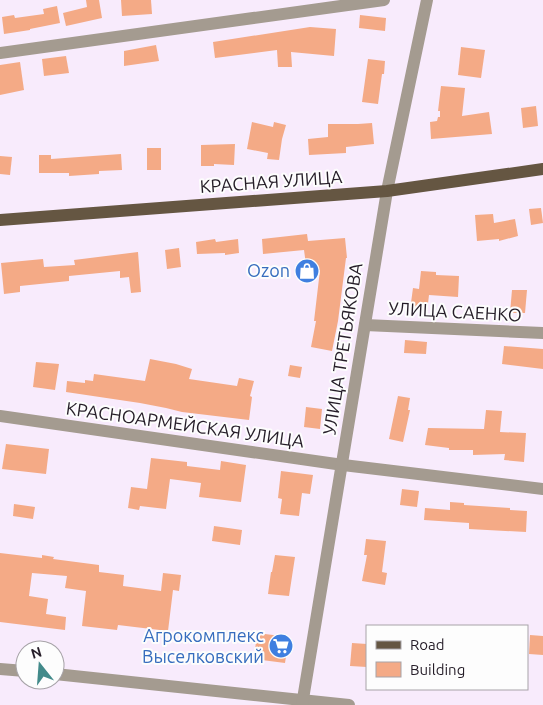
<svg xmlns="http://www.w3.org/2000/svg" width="543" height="705" viewBox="0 0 543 705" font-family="Ubuntu,sans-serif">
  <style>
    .building { fill: #f4aa86 }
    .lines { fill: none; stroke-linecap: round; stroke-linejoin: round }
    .minor { stroke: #a49b90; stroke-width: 12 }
    .major { stroke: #655642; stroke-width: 12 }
    .labels { text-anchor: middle; stroke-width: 4; stroke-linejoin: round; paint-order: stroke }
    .street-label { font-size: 18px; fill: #251d28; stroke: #fdfdfd }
    .shop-label { font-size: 18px; fill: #366cbe; stroke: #fdfdfd; text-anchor: end }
  </style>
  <rect width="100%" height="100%" fill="#f8ebfc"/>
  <g class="building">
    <path d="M86,0H99L102,18L66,26L63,13L87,7Z"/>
    <path d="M121,0H151L152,14L122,16Z"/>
    <path d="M57,6L60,23L30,29V30L4,34L2,17L14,15L15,18L44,14L43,9Z"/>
    <path d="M360,15L386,18L385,31L359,28Z"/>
    <path d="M310,27L336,29L334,56L291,52L292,67H278L277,50L215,58L213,42Z"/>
    <path d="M156,45L159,61L124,66V51Z"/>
    <path d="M461,47L485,50L481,78L458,75Z"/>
    <path d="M66,56L69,73L44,76L42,59Z"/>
    <path d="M368,59L385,61L384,74H382L378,104L362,102Z"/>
    <path d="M20,62L24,90L0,95V65Z"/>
    <path d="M441,86L465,88L462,116L489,112L492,134L431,139L430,122L437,121L438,117H440V111H438Z"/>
    <path d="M536,106L538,126L523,128L521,108Z"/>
    <path d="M252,122L273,127L274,122L286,125L282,139L279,160L267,159L268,153L247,149Z"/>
    <path d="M372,123L374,144L346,147V153L309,155L308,139L328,137V124H358Z"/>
    <path d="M235,144L234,165L214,164V166H201V145Z"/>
    <rect x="147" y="148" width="14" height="22"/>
    <path d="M121,154L122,170L99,171V174L69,176V173H39V155H51V159Z"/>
    <path d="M0,156L12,157L10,175L0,174Z"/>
    <path d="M541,208L543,223L531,225L529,209Z"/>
    <path d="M493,214L494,223L515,219L518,236L499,241V239L477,241L475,215Z"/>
    <path d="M307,234L308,241L345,238L347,258H346L338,321L332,351L311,347L316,321H314L320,270L307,272L304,250L263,254L262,239Z"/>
    <path d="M215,239L216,242L238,239L239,253L225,255V253L197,254L196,242Z"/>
    <path d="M179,248L181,267L167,269L165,250Z"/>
    <path d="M138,252L141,292L131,293L129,277L120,278V271L69,276V281L20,286V292L4,294L1,263L43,259L44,267L75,265L74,260Z"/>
    <path d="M421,271L436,272V275L459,276L458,297L429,295L427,312L410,310L413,288L419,289Z"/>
    <path d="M512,290H527L525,313H510Z"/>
    <path d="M405,340L427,342L426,354L404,353Z"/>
    <path d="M504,346L543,349V369L502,364Z"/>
    <path d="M150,359L176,364L192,369L189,379L237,386L239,378L254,381L250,396L252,397L249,420L182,412L166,408L140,403L66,392L67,381L85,383V380L93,381L94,374L145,381Z"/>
    <path d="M36,362L59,364L55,390L33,387Z"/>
    <path d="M290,365L302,367L300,378L288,376Z"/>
    <path d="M398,396L410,398L408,410H410L403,442L389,439Z"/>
    <path d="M306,407L322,409L320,429L304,427Z"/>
    <path d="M486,410L502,411L500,432L526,433L524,462L504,460L505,454L473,455V450H449V448L425,445L428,428L484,429Z"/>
    <path d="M6,444L49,449L46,474L2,469Z"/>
    <path d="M151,458L187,462V466L220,470L221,461L246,465L241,502L199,497L201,483L170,479L166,509L140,506L139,510L128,508L131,487L147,489Z"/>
    <path d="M281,471L313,475L310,494L302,493L299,516L280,514L282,499L278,498Z"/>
    <path d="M402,489L419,491L417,507L400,505Z"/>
    <path d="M450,502L464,503V505L510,508V510L527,511L526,532L469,529V523L424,520L425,508L450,510Z"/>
    <path d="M14,504L35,507L33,519L13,516Z"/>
    <path d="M214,526L242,530L240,545L212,541Z"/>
    <path d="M366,539L386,541L382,572L387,573L385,585L362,581L367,555H364Z"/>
    <path d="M0,553L42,558V555L54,557L53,559L99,565V572L124,575L123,586L161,591L163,573L181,575L179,591L173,590L168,631L118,625L117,630L82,626L86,591L65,588L67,576L32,573L29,596L48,599L46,614L66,617L65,630L0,622Z"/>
    <path d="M275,555L295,557L289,596L268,594L271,572H272Z"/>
    <path d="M257,633L289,637L285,663L254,659Z"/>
    <path d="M530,635L543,636V655L529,654Z"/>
    <path d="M352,643L367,644V667L350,666Z"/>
  </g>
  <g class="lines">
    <g class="minor">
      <path d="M0,53L384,0"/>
      <path d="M365,325L543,333"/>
      <path d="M0,416L343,465L543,489"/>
      <path d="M0,669L25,671"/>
      <path d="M55,674L349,705"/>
      <path d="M302,705L387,191L427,0"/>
    </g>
    <path class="major" d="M0,220L387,191L543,169"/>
  </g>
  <defs>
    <symbol id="shop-disc" viewBox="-11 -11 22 22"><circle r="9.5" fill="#3f7fe0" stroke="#fdfdfd"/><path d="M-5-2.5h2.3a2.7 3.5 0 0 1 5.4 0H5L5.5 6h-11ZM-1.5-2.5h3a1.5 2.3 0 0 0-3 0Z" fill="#fff"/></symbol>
    <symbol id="supermarket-disc" viewBox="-11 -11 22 22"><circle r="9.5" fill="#3f7fe0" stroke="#fdfdfd"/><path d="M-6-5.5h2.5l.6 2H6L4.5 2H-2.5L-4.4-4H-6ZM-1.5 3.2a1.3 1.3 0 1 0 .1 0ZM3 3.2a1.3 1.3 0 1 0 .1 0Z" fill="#fff"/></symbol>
  </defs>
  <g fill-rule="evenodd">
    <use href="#shop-disc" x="293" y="257" width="28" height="28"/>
    <use href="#supermarket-disc" x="267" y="632" width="28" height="28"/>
  </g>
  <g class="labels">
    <g class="street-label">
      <text transform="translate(271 182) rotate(-4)" y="6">КРАСНАЯ УЛИЦА</text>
      <text transform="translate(455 312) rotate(3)" y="6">УЛИЦА САЕНКО</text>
      <text transform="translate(343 349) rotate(-81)" y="6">УЛИЦА ТРЕТЬЯКОВА</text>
      <text transform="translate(185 425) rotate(8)" y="6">КРАСНОАРМЕЙСКАЯ УЛИЦА</text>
    </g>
    <g class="shop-label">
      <text x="290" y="277">Ozon</text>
      <text x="264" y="642">Агрокомплекс<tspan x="264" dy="21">Выселковский</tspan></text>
    </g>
  </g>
  <rect x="366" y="625" width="162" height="65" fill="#fdfdfd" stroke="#a7a3a8"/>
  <rect x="376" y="641" width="25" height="8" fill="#655642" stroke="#a7a3a8"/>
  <text x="410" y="650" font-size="15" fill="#251d28">Road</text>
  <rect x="376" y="662" width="25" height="15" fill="#f4aa86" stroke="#a7a3a8"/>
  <text x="410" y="675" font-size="15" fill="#251d28">Building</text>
  <g transform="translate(40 665) rotate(343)"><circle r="24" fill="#fdfdfd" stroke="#a7a3a8"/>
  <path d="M0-4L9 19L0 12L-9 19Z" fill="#428a8a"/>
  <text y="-8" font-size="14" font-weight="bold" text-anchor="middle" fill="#251d28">N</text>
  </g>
</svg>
